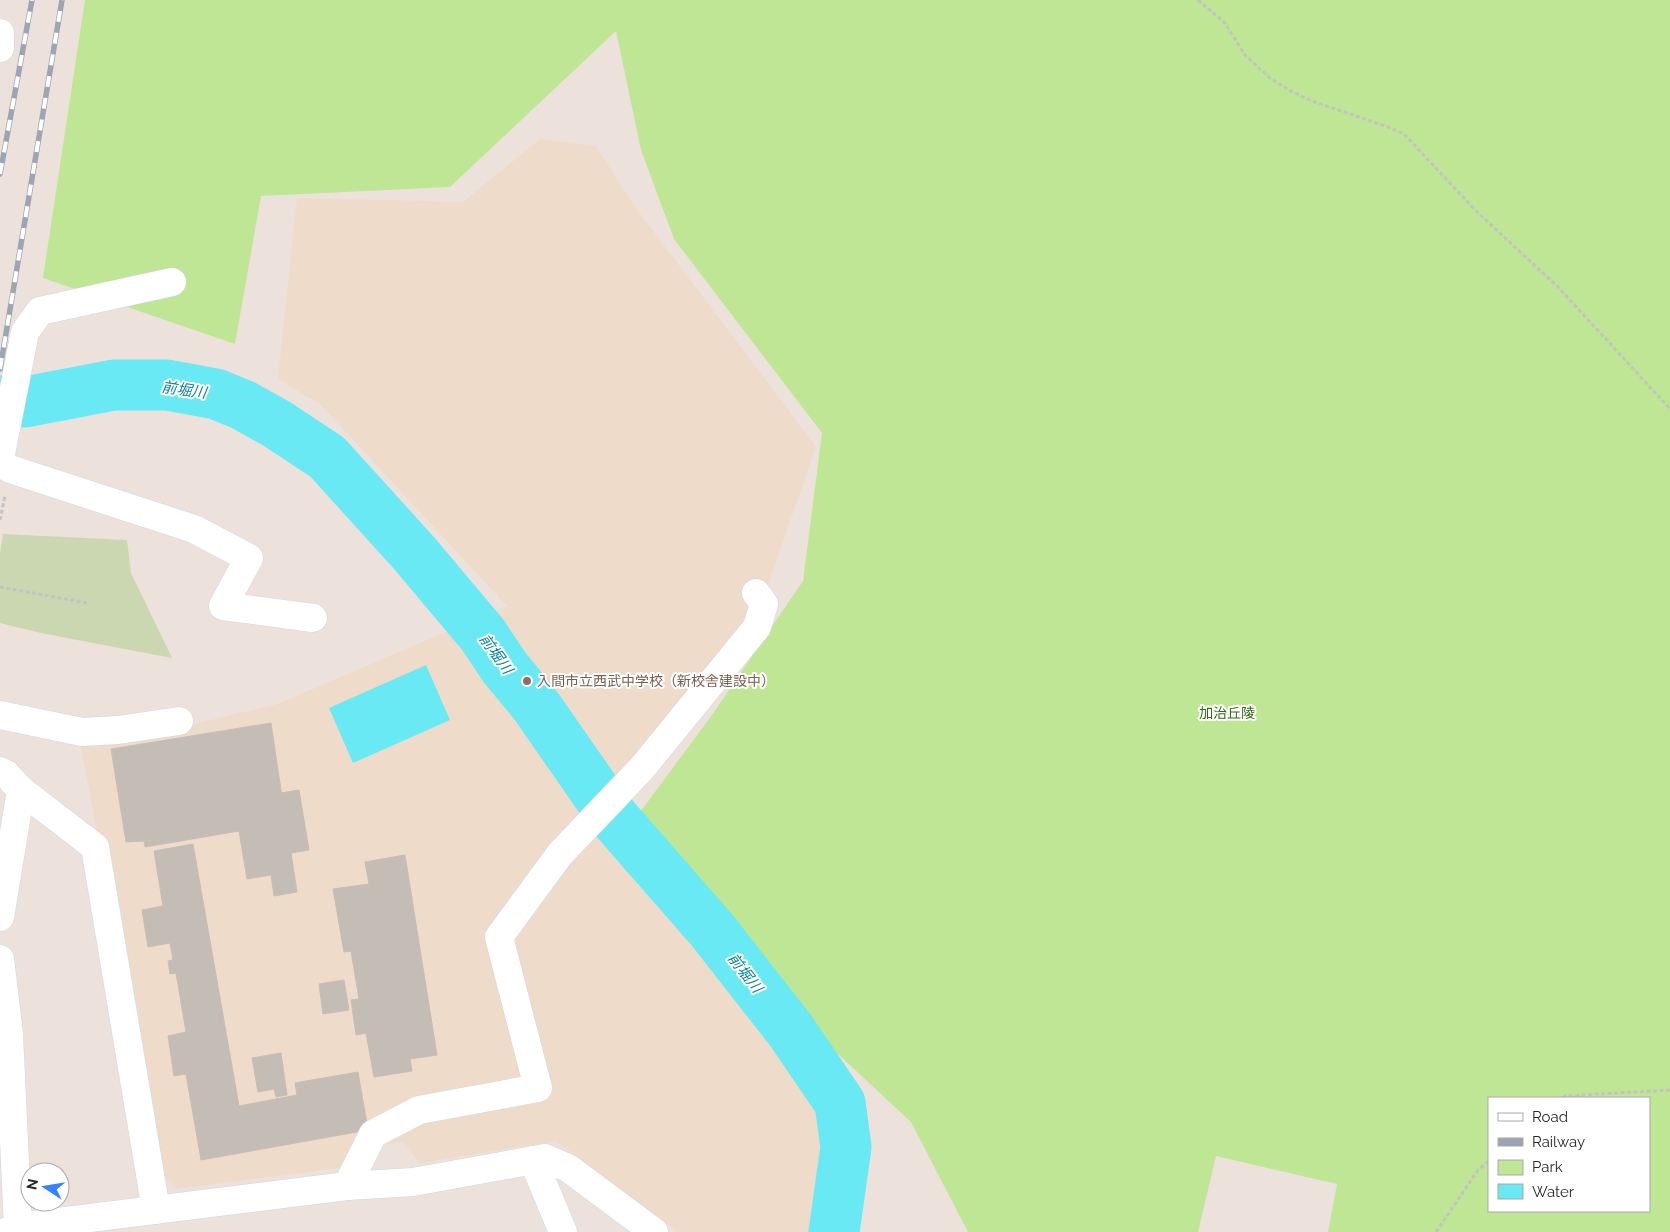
<svg xmlns="http://www.w3.org/2000/svg" width="1670" height="1232" viewBox="0 0 1670 1232" font-family="Raleway,'Noto Sans JP',sans-serif">
  <style>
    .education { fill: #efdbc9 }
    .green { fill: #bfe694; fill-rule: evenodd }
    .cemetery { fill: #cbd7b1 }
    .water { fill: #69e9f3 }
    .lines { fill: none; stroke-linecap: round; stroke-linejoin: round }
    .river { stroke: #69e9f3; stroke-width: 51 }
    .building { fill: #c4bdb6; stroke: #c8bdb4 }
    .minor-casing { stroke: #d0d7e3; stroke-width: 29 }
    .path { stroke: #c3c3c3; stroke-width: 3; stroke-dasharray: 4 2.5; stroke-linecap: butt }
    .minor { stroke: #fff; stroke-width: 28 }
    .rail-casing { stroke: #9da5b5; stroke-width: 5.5 }
    .rail { stroke: #fff; stroke-width: 4; stroke-dasharray: 11; stroke-linecap: butt }
    .education-dot { fill: #8d6e63; stroke: #fff; stroke-width: 2 }
    .labels { text-anchor: middle; stroke-width: 4; stroke-linejoin: round; paint-order: stroke }
    .education-label { font-size: 14px; fill: #785e54; stroke: #fff; text-anchor: start }
    .park-label { font-size: 14px; fill: #376917; stroke: #fff }
    .water-label { font-size: 15px; font-style: italic; fill: #088298; stroke: #fff }
  </style>
  <rect width="100%" height="100%" fill="#ece1db"/>
  <path class="education" d="M540,139L596,146L635,207L816,447L742,658L602,823L831,1102L838,1141L825,1230L812,1232H677L673,1228L556,1141L420,1163L402,1142L381,1145L371,1164L176,1189L162,1176L79,736L178,728L278,704L507,606L321,405L278,379L297,198L463,202Z"/>
  <path class="green" d="M85,0H1670V1232H1328L1337,1184L1216,1156L1198,1232H968L911,1122L615,846L712,715L803,581L822,433L674,239L641,150L616,31L450,187L261,196L235,344L43,278ZM1489,1098H1649V1211H1489Z"/>
  <path class="cemetery" d="M3,534L127,540L131,573L172,658L41,633L0,623V554Z"/>
  <path class="water" d="M426,665L450,720L353,763L329,708Z"/>
  <g class="lines">
    <path class="river" d="M0,401L25,402L114,385H167L216,394L243,405L277,424L327,457L414,553L483,635L505,668L534,703L614,818L712,930L791,1031L840,1103L846,1147L834,1232"/>
  </g>
  <g class="building">
    <path d="M271,723L285,817L144,841L126,842L111,749Z"/>
    <path d="M299,790L309,850L291,853L297,892L274,896L271,875L247,879L239,831L145,847L144,841L285,817L281,793Z"/>
    <path d="M193,844L239,1106L297,1095L295,1083L358,1072L368,1130L201,1160L186,1074L174,1076L168,1036L186,1032L176,973L170,974L168,961L173,960L170,943L148,947L142,910L163,906L154,851Z"/>
    <path d="M405,855L437,1055L410,1059L412,1071L374,1077L366,1033L356,1035L351,1000L359,999L351,951L344,952L333,889L369,884L365,862Z"/>
    <path d="M344,980L349,1010L323,1014L319,984Z"/>
    <path d="M281,1053L287,1095L276,1097L274,1089L258,1092L252,1058Z"/>
  </g>
  <g class="lines">
    <defs>
      <g id="minor">
        <path d="M0,33V48"/>
        <path d="M0,459L25,332L40,311L172,282"/>
        <path d="M0,463L10,469L194,529L249,558L223,606L313,618"/>
        <path d="M0,715L82,732L118,730L179,721"/>
        <path d="M0,771L6,774L21,790L95,847L156,1210"/>
        <path d="M0,917L21,790"/>
        <path d="M0,959L9,1034L18,1227"/>
        <path d="M533,1160L563,1232"/>
        <path d="M347,1186L373,1134L419,1110L538,1088L499,937L560,854L642,768L757,627L764,604L756,593"/>
        <path d="M5,1232L18,1227L347,1186L413,1182L545,1158L568,1168L654,1232"/>
      </g>
    </defs>
    <use href="#minor" class="minor-casing"/>
    <g class="path">
      <path d="M1198,0L1225,23L1245,55L1270,78L1291,91L1312,101L1391,128L1404,134L1476,211L1558,287L1670,409"/>
      <path d="M0,520L5,496"/>
      <path d="M0,587L88,603"/>
      <path d="M1563,1098L1565,1096L1670,1090"/>
      <path d="M1436,1232L1478,1170L1489,1161"/>
    </g>
    <use href="#minor" class="minor"/>
    <defs>
      <g id="rail">
        <path d="M0,174L32,0"/>
        <path d="M0,369L62,0"/>
      </g>
    </defs>
    <use href="#rail" class="rail-casing"/>
    <use href="#rail" class="rail"/>
  </g>
  <circle class="education-dot" cx="527" cy="681" r="5"/>
  <g class="labels">
    <g class="education-label">
      <text x="537" y="686">入間市立西武中学校（新校舎建設中）</text>
    </g>
    <g class="park-label">
      <text x="1227" y="718">加治丘陵</text>
    </g>
    <g class="water-label">
      <text transform="translate(184 390) rotate(8)" y="5">前堀川</text>
      <text transform="translate(496 654) rotate(54)" y="5">前堀川</text>
      <text transform="translate(745 973) rotate(52)" y="5">前堀川</text>
    </g>
  </g>
  <rect x="1488" y="1097" width="162" height="115" fill="#ffffff" stroke="#a9a9a9"/>
  <rect x="1498" y="1113" width="25" height="8" fill="#ffffff" stroke="#a9a9a9"/>
  <text x="1532" y="1122" font-size="15" fill="#292929">Road</text>
  <rect x="1498" y="1138" width="25" height="8" fill="#9da5b5" stroke="#a9a9a9"/>
  <text x="1532" y="1147" font-size="15" fill="#292929">Railway</text>
  <rect x="1498" y="1160" width="25" height="15" fill="#bfe694" stroke="#a9a9a9"/>
  <text x="1532" y="1172" font-size="15" fill="#292929">Park</text>
  <rect x="1498" y="1184" width="25" height="15" fill="#69e9f3" stroke="#a9a9a9"/>
  <text x="1532" y="1197" font-size="15" fill="#292929">Water</text>
  <g transform="translate(45 1187) rotate(282)"><circle r="24" fill="#ffffff" stroke="#a9a9a9"/>
  <path d="M0-4L9 19L0 12L-9 19Z" fill="#3581ff"/>
  <text y="-8" font-size="14" font-weight="bold" text-anchor="middle" fill="#292929">N</text>
  </g>
</svg>
